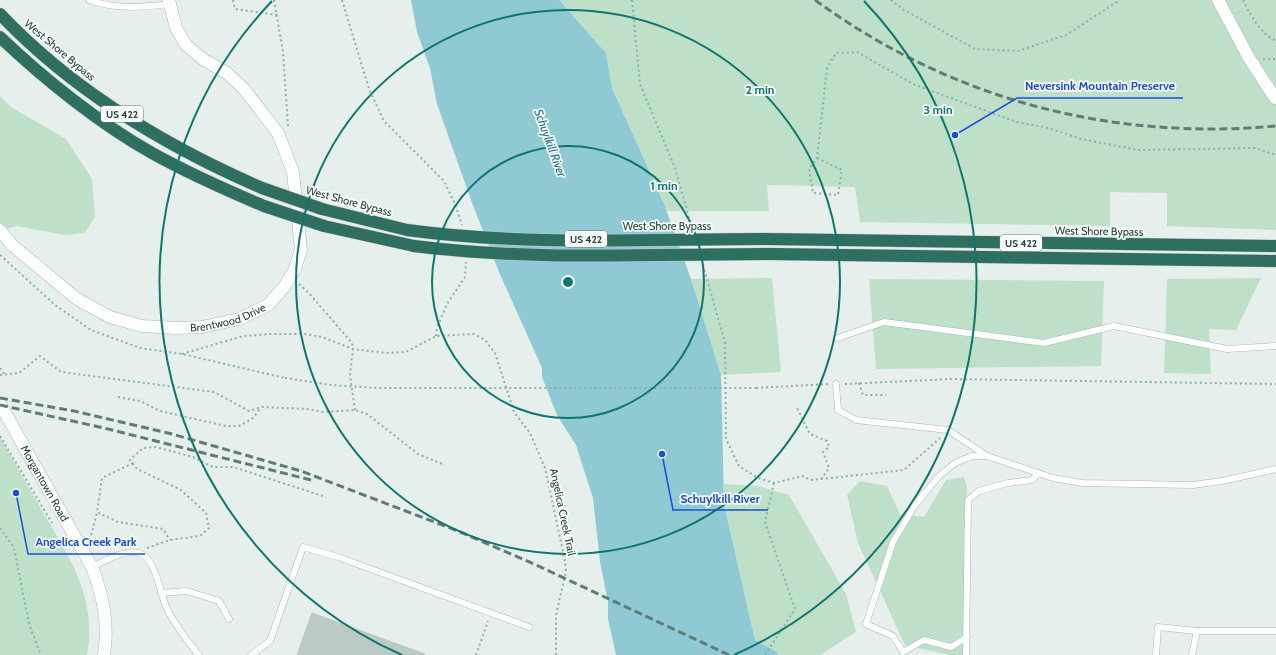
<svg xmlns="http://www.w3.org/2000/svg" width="1276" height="655" viewBox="0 0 1276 655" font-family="Cabin,sans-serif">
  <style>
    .green { fill: #bfe0c8 }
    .water { fill: #8ec9d4 }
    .building { fill: #bbcac4; stroke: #b8c9c2 }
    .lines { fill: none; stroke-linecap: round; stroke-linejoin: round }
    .lane-casing { stroke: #a8b8b2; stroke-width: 7 }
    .street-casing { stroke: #a8b8b2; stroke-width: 13 }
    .secondary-casing { stroke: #a4bbb3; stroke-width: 13 }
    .highway-casing { stroke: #c2cac8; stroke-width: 13 }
    .path { stroke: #86b3a5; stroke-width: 2; stroke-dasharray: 2 3; stroke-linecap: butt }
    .lane { stroke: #fff; stroke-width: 6 }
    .street { stroke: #fff; stroke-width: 12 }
    .secondary { stroke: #fff; stroke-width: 12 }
    .highway { stroke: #2f6f62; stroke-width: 12 }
    .rail { stroke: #5f7d75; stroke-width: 3; stroke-dasharray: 8 4; stroke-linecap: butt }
    .highway-bridge-casing { stroke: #c2cac8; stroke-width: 13; stroke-linecap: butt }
    .path-bridge { stroke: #86b3a5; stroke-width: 2; stroke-dasharray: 2 3; stroke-linecap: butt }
    .highway-bridge { stroke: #2f6f62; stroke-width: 12 }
    .ring { fill: none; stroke: #0f766e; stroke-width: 2 }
    .labels { text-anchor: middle; stroke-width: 3.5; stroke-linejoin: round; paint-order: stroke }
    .shield { fill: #f7fbf9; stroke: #637a73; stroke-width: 1 }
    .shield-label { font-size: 10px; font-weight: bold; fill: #24423a }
    .street-label { font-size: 11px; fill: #24423a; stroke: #f7fbf9 }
    .water-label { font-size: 12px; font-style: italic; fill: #1c6f80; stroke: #f7fbf9 }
    .centre { fill: #0f766e; stroke: #f7fbf9; stroke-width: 2 }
    .ring-label { font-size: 12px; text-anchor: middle; font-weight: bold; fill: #0f766e; stroke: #f7fbf9; stroke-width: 3.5; stroke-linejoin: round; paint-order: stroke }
    .leader { fill: none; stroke: #1d4ed8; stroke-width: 1.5 }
    .callout-dot { fill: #1d4ed8; stroke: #f7fbf9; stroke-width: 1.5 }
    .callout-label { font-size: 12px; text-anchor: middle; font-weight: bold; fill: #1d4ed8; stroke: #f7fbf9; stroke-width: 3.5; stroke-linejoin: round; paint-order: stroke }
  </style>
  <rect width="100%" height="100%" fill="#e6efeb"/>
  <g class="green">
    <path d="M559,0H1276V230L1167,226V193L1110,192V226L860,222L855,187L767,185L769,211H667L612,88L606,53Z"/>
    <path d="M0,96L11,107L66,139L92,179L95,216L85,233L65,235L17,226L0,231Z"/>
    <path d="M772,278L781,372L721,375L691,279Z"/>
    <path d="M1261,278L1236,330L1209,329L1211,374L1164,373L1167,279Z"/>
    <path d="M869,279L1104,281L1101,366L876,369Z"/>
    <path d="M0,437C15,463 30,489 45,516C72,561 97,600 87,655H0Z"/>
    <path d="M964,477L967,486L966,655H949L905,645L858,543L847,495L860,481L887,486L900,514L924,517L946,480Z"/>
    <path d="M724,484L758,486L789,495L846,594L856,632L820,655H778L777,652L755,640L724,504Z"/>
  </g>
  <path class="water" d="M411,0H559L606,53L612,88L664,204L691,279L721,375L724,504L755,640L777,652L778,655H616L608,619V602L600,562L593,498L576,445L557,415L542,377V368L499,272L471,200L437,104L430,68L417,32Z"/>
  <path class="building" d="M312,613L425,654V655H297Z"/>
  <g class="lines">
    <defs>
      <g id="lane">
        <path d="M89,0C116,10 142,7 170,4"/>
        <path d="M838,338L884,322L1044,343L1114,326L1227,349L1276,346"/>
        <path d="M836,384L838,410L856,420L948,430L987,456"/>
        <path d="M92,567C105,561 124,549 139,553C156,558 160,594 167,609C176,626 187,641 199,655"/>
        <path d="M161,593L187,591L219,601L229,619"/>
        <path d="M967,637L951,647L924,640L903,652L893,636L866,624L893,542L915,505L939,476L955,463L972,456H987L1053,478L1082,483L1193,485L1222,481L1276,469"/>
        <path d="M251,655L270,641L303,547L338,557L529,627"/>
        <path d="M966,655L968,500L979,491L1008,483L1032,480L1038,473"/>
        <path d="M1156,655L1158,627L1197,631H1276"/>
        <path d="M1192,655L1197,631"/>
      </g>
      <g id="street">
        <path d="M1218,0L1249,58L1275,98"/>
        <path id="s1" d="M0,230L12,245L77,299L110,317L142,326L175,328L202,327L239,319L268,305L284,287L294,271L301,250L293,172L278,133L244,89L227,73L204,60L186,45L176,28L169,0"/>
      </g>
      <g id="secondary">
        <path id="s2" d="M0,404L92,567C103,596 109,624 104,655"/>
      </g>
      <g id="highway">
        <path d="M0,14C73,91 165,146 262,188"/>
        <path d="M0,37C43,78 100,124 152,153C188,173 226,190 264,206"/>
        <path d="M322,209L407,230"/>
        <path d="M324,226L414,246"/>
        <path d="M766,239L1276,246"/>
        <path d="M770,254L1276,261"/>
      </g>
    </defs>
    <use href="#lane" class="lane-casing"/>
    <use href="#street" class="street-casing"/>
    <use href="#secondary" class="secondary-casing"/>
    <use href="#highway" class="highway-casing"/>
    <g class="path">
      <path d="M233,0L235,9L277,15"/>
      <path d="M274,0L283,52L288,126"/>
      <path d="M342,0L369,89L384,121L444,181L455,204L462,225"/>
      <path d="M632,0L640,84L675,168L692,228"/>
      <path d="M891,0L904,10L975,49L1018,51L1066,35L1120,0"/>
      <path d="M1243,0C1251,16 1259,32 1276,41"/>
      <path d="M1263,59H1276"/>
      <path d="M817,158L842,170L838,195L813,193L809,169L817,158L827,68L836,53L857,52L915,85L1017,122L1048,128L1081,139L1138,150L1255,148L1276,155"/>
      <path d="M0,255L55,305L91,330L140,348L182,354L285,378"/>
      <path d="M703,265L725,343L726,439L739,466L758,478L774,483L803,476L810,480L821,479L829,468L823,452L829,447L827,441L810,434L797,408"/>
      <path d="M299,284L308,292L352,343L353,349L350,375L355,410"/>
      <path d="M436,336L437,328L447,304L465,277L466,262"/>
      <path d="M182,354L243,336L271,334H305L322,337L353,349L386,353L406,352L436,336L474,334L485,340L495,353L514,412L530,433L545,468L565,561L566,571L556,615V655"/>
      <path d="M0,368L5,375"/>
      <path d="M0,375L19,373L40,356L61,372L214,392L249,411L262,407L307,409L323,412L355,410L367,414L418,454L445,465"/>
      <path d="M859,383L863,395H886"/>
      <path d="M845,384L951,379L1276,384"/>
      <path d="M756,388L829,384"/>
      <path d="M118,397L140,401L160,411L226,426H239L252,419L261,408"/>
      <path d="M0,436L52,523"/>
      <path d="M133,463L102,478L97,512L118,522L163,529L170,540"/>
      <path d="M821,479L904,470L940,438"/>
      <path d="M0,528L14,548L29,624L41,655"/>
      <path d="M90,540L97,512"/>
      <path d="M147,548L170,540L200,536L209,528L206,513L181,490L137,469L130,460L143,448L156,447L193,457L213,467H233L326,497"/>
      <path d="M476,655L488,621"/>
      <path d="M765,655L795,609L765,522L774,483"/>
    </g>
    <use href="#lane" class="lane"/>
    <use href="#street" class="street"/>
    <use href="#secondary" class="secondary"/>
    <use href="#highway" class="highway"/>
    <g class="rail">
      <path d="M815,0C951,99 1109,141 1276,126"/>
      <path d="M0,398L74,411L172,434L301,471L458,531L534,564L729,655"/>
      <path d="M0,405L104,428L311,480"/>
    </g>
    <defs>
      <g id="highway-bridge">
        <path d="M262,188L322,209"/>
        <path d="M264,206L324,226"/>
        <path d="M407,230C525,246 647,239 766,239"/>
        <path d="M414,246C532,261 652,254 770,254"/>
      </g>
    </defs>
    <use href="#highway-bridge" class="highway-bridge-casing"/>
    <path class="path-bridge" d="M285,378L331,385L377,388H756"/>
    <use href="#highway-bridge" class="highway-bridge"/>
  </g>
  <g class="ring">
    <circle cx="568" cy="282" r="136"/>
    <circle cx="568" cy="282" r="272"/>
    <path d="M402 655A408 408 0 0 1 272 1M864 1A408 408 0 0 1 734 655"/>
  </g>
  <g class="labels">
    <g class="shield">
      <rect x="101" y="106" width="42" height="16" rx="3"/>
      <rect x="565" y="231" width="42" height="16" rx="3"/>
      <rect x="1000" y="235" width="42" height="16" rx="3"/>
    </g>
    <g class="shield-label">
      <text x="122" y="118">US 422</text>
      <text x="586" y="243">US 422</text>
      <text x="1021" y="247">US 422</text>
    </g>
    <g class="street-label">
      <text transform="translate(60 50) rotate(40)" y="4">West Shore Bypass</text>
      <text transform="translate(349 201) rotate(15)" y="4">West Shore Bypass</text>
      <text x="667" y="230">West Shore Bypass</text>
      <text transform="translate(1099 231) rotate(1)" y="4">West Shore Bypass</text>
      <text dy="4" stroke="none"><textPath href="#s1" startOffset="262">Brentwood Drive</textPath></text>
      <text dy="4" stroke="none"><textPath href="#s2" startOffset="91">Morgantown Road</textPath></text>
      <text transform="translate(563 512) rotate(78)" y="4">Angelica Creek Trail</text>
    </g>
    <g class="water-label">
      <text transform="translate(550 143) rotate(70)" y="4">Schuylkill River</text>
    </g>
  </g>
  <circle cx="568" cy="282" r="6" class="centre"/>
  <g class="ring-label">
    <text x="760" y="94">2 min</text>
    <text x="938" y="114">3 min</text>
    <text x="664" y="190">1 min</text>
  </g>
  <path class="leader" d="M955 135L1017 98H1183M662 454L673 510H768M16 493L28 554H145"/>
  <g class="callout-dot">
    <circle cx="955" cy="135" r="4"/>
    <circle cx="662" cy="454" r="4"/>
    <circle cx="16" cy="493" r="4"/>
  </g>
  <g class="callout-label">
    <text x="1100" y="90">Neversink Mountain Preserve</text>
    <text x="720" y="503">Schuylkill River</text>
    <text x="86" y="546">Angelica Creek Park</text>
  </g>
</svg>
